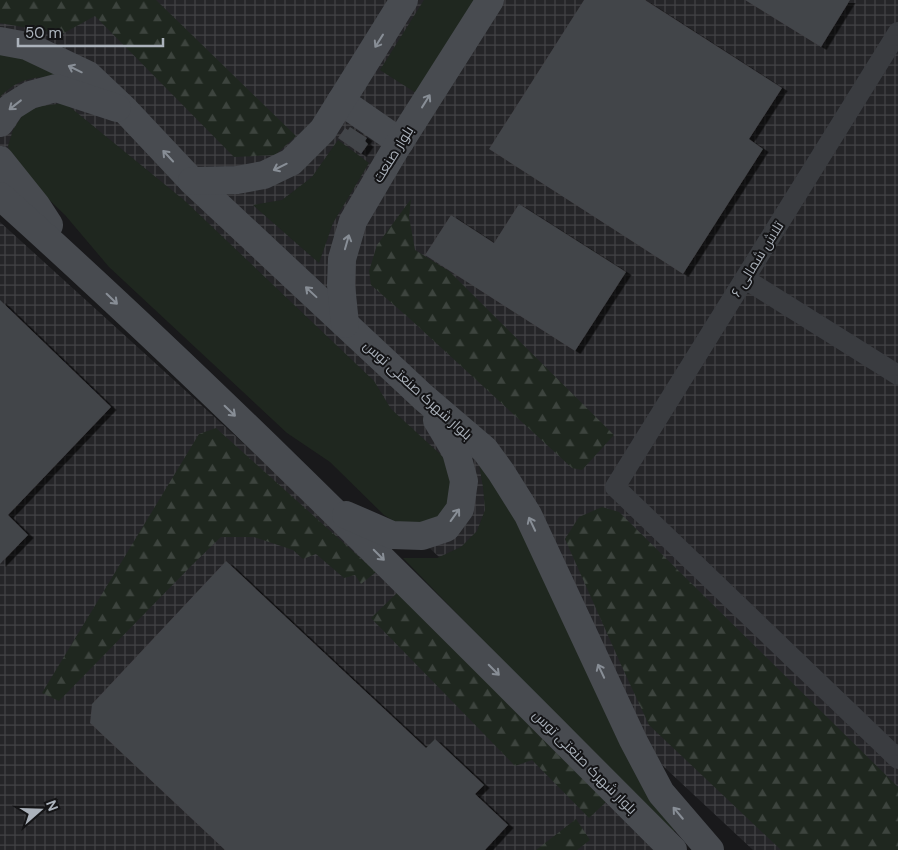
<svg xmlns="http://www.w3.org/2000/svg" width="898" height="850" viewBox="0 0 898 850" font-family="'DM Sans',Cairo,sans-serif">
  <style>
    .industrial { fill: url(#industrial-grid) }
    .green { fill: #1f271f }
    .forest { fill: url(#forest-firs) }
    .building { fill: #434448; filter: url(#shadow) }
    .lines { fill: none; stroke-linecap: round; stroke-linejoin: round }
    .street { stroke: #3a3c40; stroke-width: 20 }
    .secondary { stroke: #484b50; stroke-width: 28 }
    .oneway { stroke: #888e96 }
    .labels { text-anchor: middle; stroke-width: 4; stroke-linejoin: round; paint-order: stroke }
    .street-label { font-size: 14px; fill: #abb2bb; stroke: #141416 }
  </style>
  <defs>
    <pattern id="industrial-grid" width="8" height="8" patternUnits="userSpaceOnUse" patternTransform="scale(1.25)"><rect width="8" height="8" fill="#252528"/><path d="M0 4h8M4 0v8" fill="none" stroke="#424245"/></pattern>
    <pattern id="forest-firs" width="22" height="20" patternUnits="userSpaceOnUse" patternTransform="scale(1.25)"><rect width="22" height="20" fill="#1f271f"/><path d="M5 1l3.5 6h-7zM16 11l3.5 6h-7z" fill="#3d443e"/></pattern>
    <filter id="shadow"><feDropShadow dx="5.5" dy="3" stdDeviation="0" flood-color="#0009"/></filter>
  </defs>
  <rect width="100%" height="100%" fill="#19191b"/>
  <g class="industrial">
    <path d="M0,0H898V850H753L0,147Z"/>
    <path d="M0,222L374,562L659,850H0Z"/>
  </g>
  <g class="green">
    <path d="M424,0H474L416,93L380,70Z"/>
    <path d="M0,50L74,77C44,77 23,73 0,97Z"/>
    <path d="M65,103L185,201L374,381L391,409L440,454L451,467L455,483L447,510L433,521L402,526L384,515L330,462L287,433L109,267L65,215L17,169L8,146L13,130L24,113L41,106Z"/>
    <path d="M338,140L369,163L333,223L319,263L253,205L282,200L312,177Z"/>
    <path d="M479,464L520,521L677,829L670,834L403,558H437L461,547L477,531L485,510L483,487Z"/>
  </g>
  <g class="forest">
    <path d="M0,0H156L296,136L275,155L234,157L95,16L62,34L0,23Z"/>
    <path d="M411,199L409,217L415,250L449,271L614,435L582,470L572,468L410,319L371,285L369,271L377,245Z"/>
    <path d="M216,428L376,572L361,584L355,575L344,578L316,554L303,559L293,550L254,537H221L193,564L59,701L42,693L199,434Z"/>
    <path d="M602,507L619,512L898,787V850H781L649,725L623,669L565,539L579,517Z"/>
    <path d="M399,591L606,802L589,818L532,760L515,766L371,618Z"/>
    <path d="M576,819L590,840L577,850H536Z"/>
  </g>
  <g class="building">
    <path d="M584,0H645L782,88L749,139L763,149L683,274L489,149Z"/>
    <path d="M745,0H850L821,47Z"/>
    <path d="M350,127L367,138L365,141L368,144L361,154L338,138L345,128L348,130Z"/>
    <path d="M519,204L626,272L575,351L425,255L451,215L494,243Z"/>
    <path d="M0,300L111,407L8,515L28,535L0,564Z"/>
    <path d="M226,561L426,748L435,739L484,785L475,794L508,825L485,850H225L90,723L92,704Z"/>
  </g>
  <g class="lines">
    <g class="street">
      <path d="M898,32L615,487L898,759"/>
      <path d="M745,279L898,375"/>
    </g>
    <g class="secondary">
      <path d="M0,41L27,46L88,75L126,111L192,181L423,397L485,450L501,472L528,515L633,740L661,793L710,850"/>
      <path d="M341,101L400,142"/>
      <path d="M0,123L11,107L30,95L56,88L117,108"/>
      <path d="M0,160L36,205L49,225"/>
      <path d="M192,181L237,180L264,175L291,162L323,130L404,0"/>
      <path d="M0,196C233,405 452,629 673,850"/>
      <path d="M345,324L341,285L342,259L353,221L396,148L490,0"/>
      <path d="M346,515L392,535L422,536L446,528L460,509L464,481L456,452L437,420"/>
    </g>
  </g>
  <defs><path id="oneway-shaft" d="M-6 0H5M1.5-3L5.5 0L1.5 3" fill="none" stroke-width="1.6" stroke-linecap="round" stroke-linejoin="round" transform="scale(1.25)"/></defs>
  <g class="oneway">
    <use href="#oneway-shaft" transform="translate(379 41) rotate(122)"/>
    <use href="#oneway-shaft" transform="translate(75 69) rotate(-154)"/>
    <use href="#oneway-shaft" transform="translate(426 101) rotate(-58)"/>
    <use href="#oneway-shaft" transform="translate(15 105) rotate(142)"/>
    <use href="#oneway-shaft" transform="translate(168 156) rotate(-133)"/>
    <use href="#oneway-shaft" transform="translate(280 167) rotate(154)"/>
    <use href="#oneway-shaft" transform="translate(347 242) rotate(-74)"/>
    <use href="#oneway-shaft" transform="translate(311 292) rotate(-137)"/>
    <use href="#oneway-shaft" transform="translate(112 299) rotate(44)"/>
    <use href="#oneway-shaft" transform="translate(230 411) rotate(44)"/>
    <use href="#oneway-shaft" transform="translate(455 515) rotate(-54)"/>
    <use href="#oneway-shaft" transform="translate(532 524) rotate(-115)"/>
    <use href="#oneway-shaft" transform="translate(379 555) rotate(45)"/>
    <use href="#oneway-shaft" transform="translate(494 670) rotate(45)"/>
    <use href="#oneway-shaft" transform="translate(601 671) rotate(-115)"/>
    <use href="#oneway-shaft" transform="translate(678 813) rotate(-130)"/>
  </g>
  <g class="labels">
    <g class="street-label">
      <text transform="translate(393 154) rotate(-58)" y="5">بلوار صنعت</text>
      <text transform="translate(757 259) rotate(-58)" y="5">تلاش شمالی ۶</text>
      <text transform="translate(418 390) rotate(42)" y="5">بلوار شهرک صنعتی توس</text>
      <text transform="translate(585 762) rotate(45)" y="5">بلوار شهرک صنعتی توس</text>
    </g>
  </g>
  <g transform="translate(40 810) rotate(70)" stroke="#141416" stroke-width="4" paint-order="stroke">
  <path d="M0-4L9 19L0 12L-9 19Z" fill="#abb2bb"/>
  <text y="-8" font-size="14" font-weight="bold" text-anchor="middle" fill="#abb2bb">N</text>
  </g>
  <path d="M18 38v8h145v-8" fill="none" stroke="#abb2bb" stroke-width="2.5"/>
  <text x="25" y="38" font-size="15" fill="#abb2bb" stroke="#141416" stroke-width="4" paint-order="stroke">50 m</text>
</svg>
